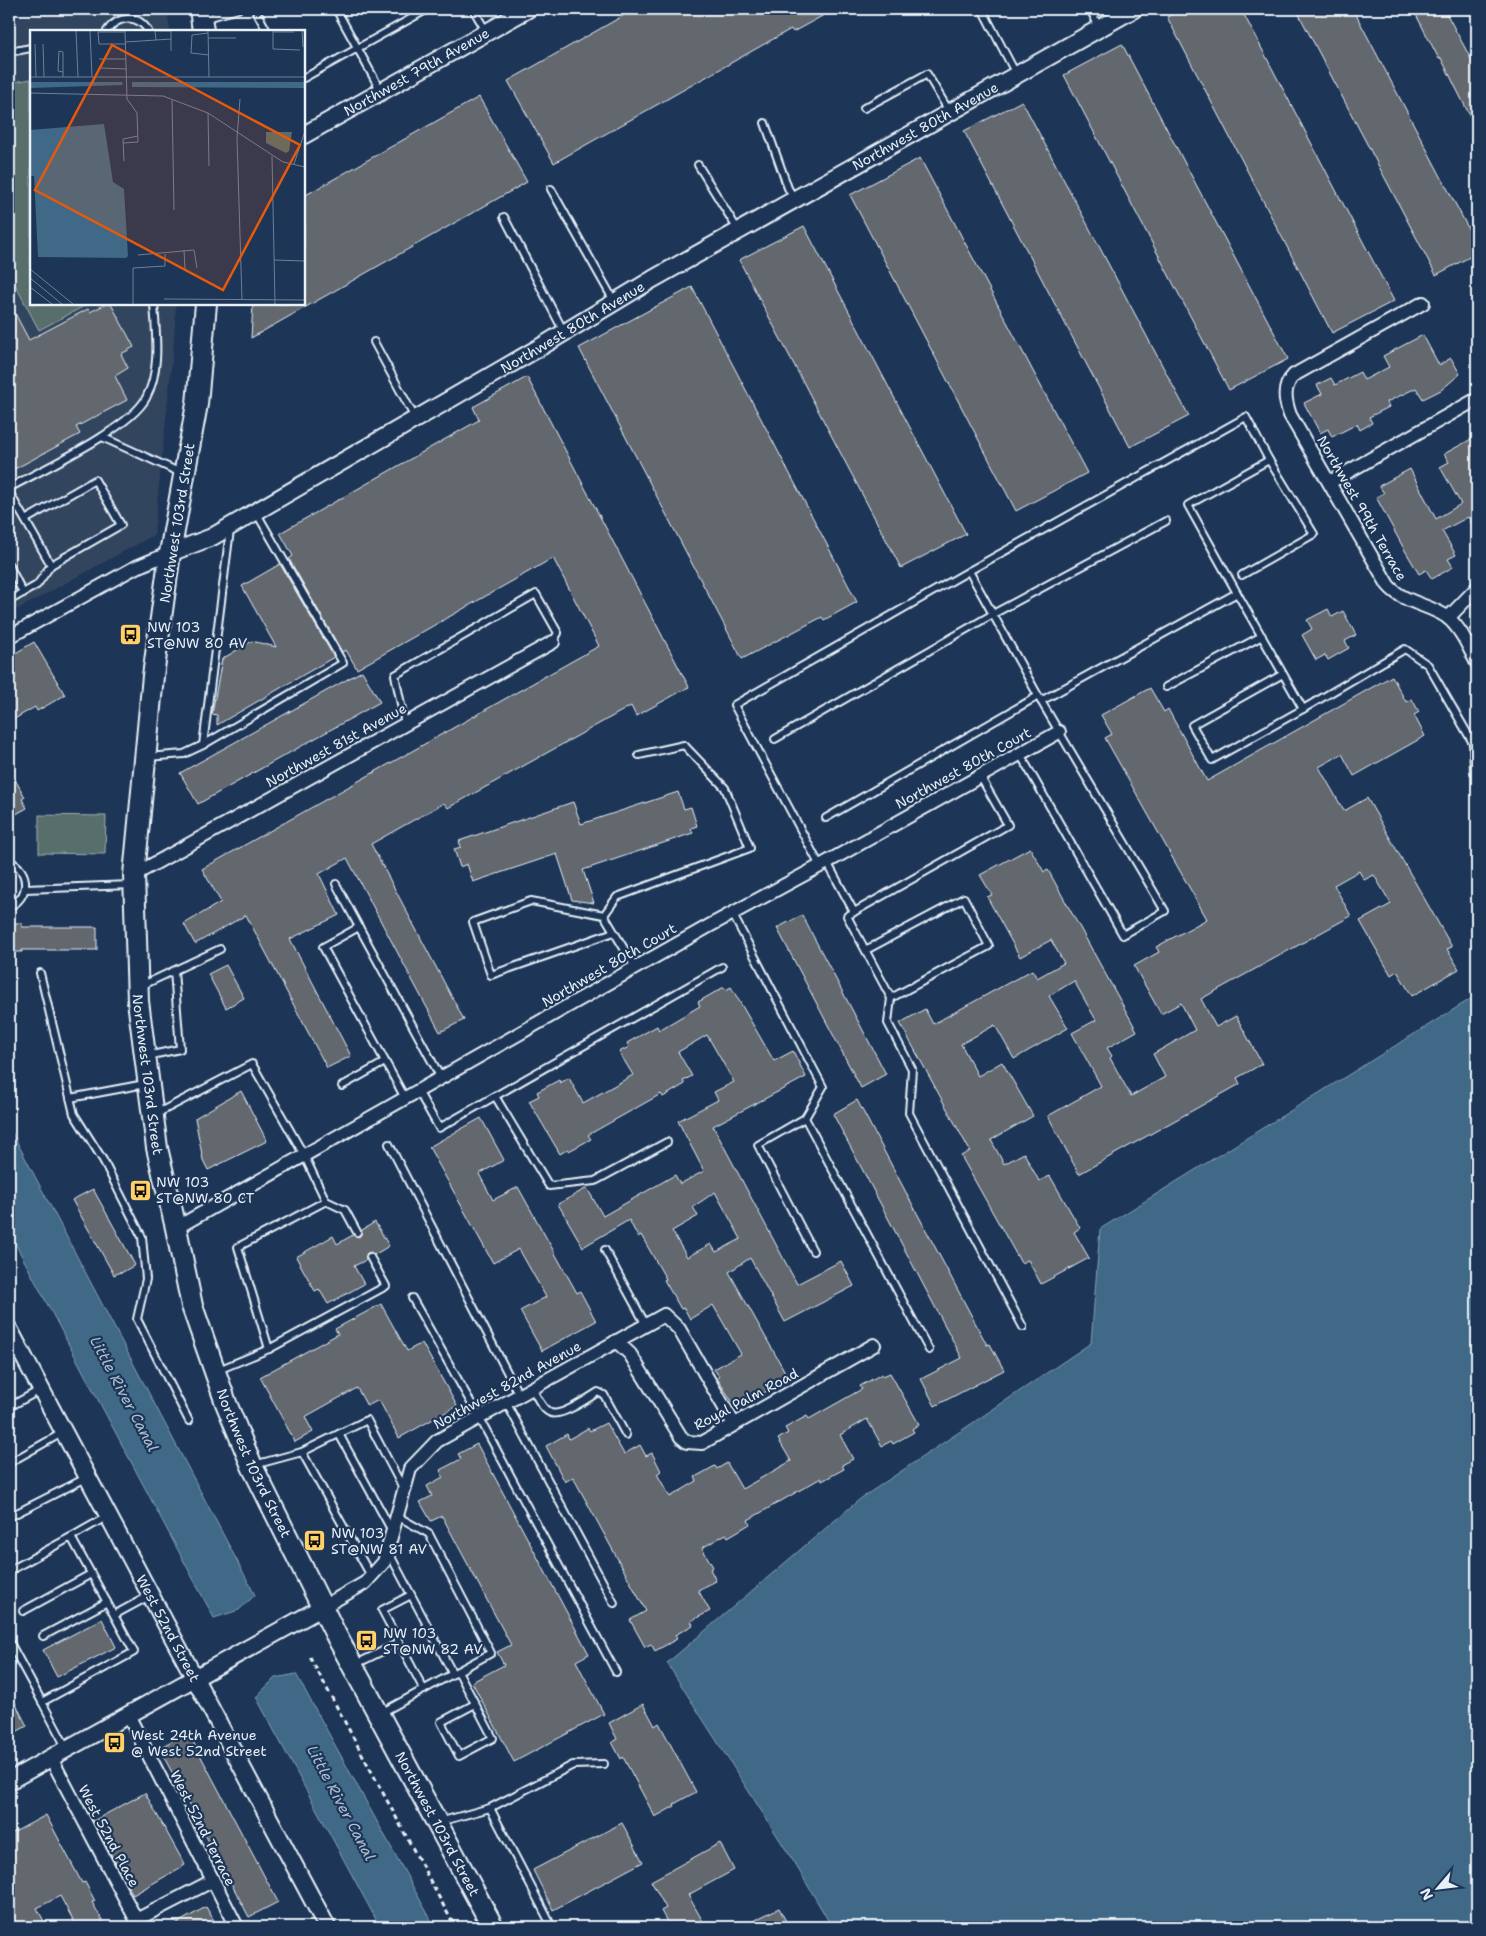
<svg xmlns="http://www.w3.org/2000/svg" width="1486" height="1936" viewBox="0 0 1486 1936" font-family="'Shantell Sans',sans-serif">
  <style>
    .built { fill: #32445e }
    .green { fill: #586e6a; stroke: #a0b0b1 }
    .water { fill: #406987; stroke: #839fb4 }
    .building { fill: #64676e; stroke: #e8f1f8; fill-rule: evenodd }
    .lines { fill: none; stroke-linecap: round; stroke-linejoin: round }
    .service-casing { stroke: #e8f1f8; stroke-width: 10 }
    .minor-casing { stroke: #e8f1f8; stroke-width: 16 }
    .tertiary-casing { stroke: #e8f1f8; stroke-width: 20 }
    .primary-casing { stroke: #e8f1f8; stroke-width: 24 }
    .path { stroke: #e8f1f8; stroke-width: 3; stroke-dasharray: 5 4; stroke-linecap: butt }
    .service { stroke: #1d3557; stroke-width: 6 }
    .minor { stroke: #1d3557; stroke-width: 12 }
    .tertiary { stroke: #1d3557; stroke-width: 16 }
    .primary { stroke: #1d3557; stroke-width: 20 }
    .labels { text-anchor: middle; stroke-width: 4.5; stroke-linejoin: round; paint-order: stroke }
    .street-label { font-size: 14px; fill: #e8f1f8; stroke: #1d3557 }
    .poi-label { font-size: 14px; fill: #e8f1f8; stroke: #1d3557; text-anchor: start }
    .water-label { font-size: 15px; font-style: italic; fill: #adc1d0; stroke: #1d3557 }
    .inset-road { fill: none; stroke: #6e8097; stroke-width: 1 }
    .view { fill: #e8590c; fill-opacity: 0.15; stroke: #e8590c; stroke-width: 2.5 }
    .inset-edge { fill: none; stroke: #e8f1f8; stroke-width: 2.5 }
  </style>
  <rect width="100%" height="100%" fill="#1d3557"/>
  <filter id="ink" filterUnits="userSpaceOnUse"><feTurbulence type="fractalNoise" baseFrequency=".02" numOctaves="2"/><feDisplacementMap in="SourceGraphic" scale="10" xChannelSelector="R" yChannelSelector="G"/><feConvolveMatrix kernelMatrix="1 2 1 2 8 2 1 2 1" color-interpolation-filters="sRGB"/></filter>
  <g filter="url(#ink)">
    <path class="built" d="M78,9H167L170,31H31V304H176L174,341L154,535L9,614V19Z"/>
    <g class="green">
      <path d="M31,79V304H88L39,330L9,273V83Z"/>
      <path d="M39,815L106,816L105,854L39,853Z"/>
    </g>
    <g class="water">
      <path d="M1477,995V1927H832L797,1867L667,1663L860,1499L1091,1343L1100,1229Z"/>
      <path d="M9,1127L255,1595L239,1610L214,1618L9,1232Z"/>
      <path d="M296,1674L435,1927H380L256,1697L275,1678Z"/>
    </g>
    <g class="building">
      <path d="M635,9H835L793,32L791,29L554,163L508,81Z"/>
      <path d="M1183,9H1241L1394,301L1332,333L1167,17Z"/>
      <path d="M1296,9H1353L1477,245V253L1436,275Z"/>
      <path d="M1413,9H1444L1471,59L1477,71V130L1441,58L1439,59Z"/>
      <path d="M1122,44L1288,359L1229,390L1064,75Z"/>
      <path d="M479,97L527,182L251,338L253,304H304V196Z"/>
      <path d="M1022,101L1189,416L1130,447L964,131Z"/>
      <path d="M920,158L1087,473L1016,511L850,195Z"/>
      <path d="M804,226L966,534L901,568L739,260Z"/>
      <path d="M692,287L857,602L824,620L822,617L742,659L579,348Z"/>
      <path d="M9,302L29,340L88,309L90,312L106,304H111L134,347L121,354L128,368L115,376L127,400L76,427L80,434L9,472Z"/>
      <path d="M1423,335L1439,365L1451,358L1460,374L1441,390L1423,399L1416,388L1387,402L1389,407L1369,417L1372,423L1360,430L1357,424L1332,437L1328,429L1320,433L1304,403L1322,394L1317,385L1331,378L1335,385L1360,372L1364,380L1389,367L1383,356Z"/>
      <path d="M527,377L689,687L636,716L631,706L448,808L444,803L371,844L464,1020L440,1032L347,858L319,874L339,915L290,939L351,1056L327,1068L246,915L195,944L184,924L221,902L202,869L599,646L553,558L357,669L346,650L342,652L289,559L293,556L280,533L479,420L473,407Z"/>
      <path d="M1477,436V534L1468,517L1442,531L1456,555L1448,559L1453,567L1432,579L1426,570L1419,574L1403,547L1376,497L1384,493L1379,486L1410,469L1436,519L1461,504L1440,467L1449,462L1444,454Z"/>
      <path d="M280,564L334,657L217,725V715L212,714L222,659L252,641L276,647L242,586Z"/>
      <path d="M1328,609L1332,617L1343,611L1356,635L1345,641L1349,648L1328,660L1325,655L1316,660L1302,635L1312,629L1307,620Z"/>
      <path d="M34,642L65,695L37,711L35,707L9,722V657Z"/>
      <path d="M362,671L380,702L198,804L180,773Z"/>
      <path d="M1392,676L1406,702L1412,699L1419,712L1414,715L1425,736L1354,776L1342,754L1319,767L1344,811L1367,798L1452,947L1447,949L1459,969L1412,996L1397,971L1391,975L1360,921L1391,904L1374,875L1364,880L1359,871L1334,885L1351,916L1201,999L1216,1027L1236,1016L1262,1064L1237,1078L1240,1084L1079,1174L1048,1116L1101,1086L1072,1033L1096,1020L1074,981L1049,996L1068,1028L1014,1059L995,1025L961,1044L978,1076L1002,1062L1033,1116L991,1140L1004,1164L1024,1153L1039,1181L1050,1176L1080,1228L1074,1232L1089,1258L1041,1284L1028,1260L1021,1263L961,1156L970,1151L900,1023L925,1009L933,1024L1032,970L1037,978L1064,963L1051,940L1020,957L987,897L992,895L980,875L1030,848L1044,872L1048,870L1137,1031L1107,1048L1112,1056L1110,1058L1131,1096L1165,1077L1153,1054L1195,1030L1181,1003L1161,1014L1134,966L1159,952L1156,947L1207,919L1105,738L1112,734L1101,715L1150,688L1164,712L1168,709L1207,781Z"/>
      <path d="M9,769L25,797L22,799L27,808L9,818Z"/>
      <path d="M678,792L684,809L691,807L697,826L691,828L693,833L583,870L594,903L572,900L557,854L473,882L467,864L460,867L454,849L461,847L459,841L573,802L581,824Z"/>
      <path d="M802,915L886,1074L861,1088L777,928Z"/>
      <path d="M9,923H22V927H97V950H22V952H9Z"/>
      <path d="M226,965L244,998L226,1008L208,974Z"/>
      <path d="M724,987L726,990L731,987L774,1061L793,1051L806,1077L713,1126L797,1284L841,1261L854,1286L785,1322L750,1258L729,1272L789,1379L736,1408L717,1378L719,1376L714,1369L741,1354L713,1305L690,1319L684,1308L681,1309L664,1280L666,1279L641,1235L638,1237L629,1220L583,1247L558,1204L587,1188L603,1216L675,1175L680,1184L704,1171L678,1121L718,1100L714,1092L734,1082L707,1035L678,1052L692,1076L683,1081L685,1084L663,1097L661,1094L588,1135L591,1139L569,1151L568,1149L560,1154L529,1101L539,1096L537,1092L559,1080L560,1083L569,1078L583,1103L633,1075L619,1052L629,1047L627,1043L657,1026L659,1030L700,1006L698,1002ZM715,1192L741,1239L716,1252L711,1244L687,1257L672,1231L698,1216L693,1207Z"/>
      <path d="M241,1091L267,1141L208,1170L203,1160L195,1118Z"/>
      <path d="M857,1100L987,1345L990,1344L1004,1370L935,1406L921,1379L962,1358L833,1114Z"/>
      <path d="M481,1118L504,1160L479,1174L493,1200L518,1187L577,1293L580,1291L596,1321L542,1351L520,1311L546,1297L519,1249L493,1263L429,1147Z"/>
      <path d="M93,1189L135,1265L121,1273L120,1272L114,1275L72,1200Z"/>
      <path d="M375,1222L389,1246L374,1255L371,1252L367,1253L366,1260L354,1266L364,1284L328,1304L319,1289L315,1291L296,1257L333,1236L337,1244L353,1235L359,1237L361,1234L362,1230Z"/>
      <path d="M381,1304L407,1351L422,1343L457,1406L399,1438L379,1400L367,1406L357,1388L305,1417L313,1432L295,1442L260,1377L338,1334L335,1329Z"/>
      <path d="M890,1373L919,1424L912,1429L914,1432L893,1444L891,1441L882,1446L867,1419L840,1435L853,1459L842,1465L844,1469L822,1481L821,1478L748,1520L750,1524L728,1537L726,1534L702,1548L713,1567L710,1569L716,1581L698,1590L710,1611L691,1621L693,1625L675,1635L677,1639L655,1651L651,1644L645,1647L630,1620L646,1611L573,1477L565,1482L546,1446L567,1434L569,1439L588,1428L590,1431L606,1423L624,1454L640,1445L646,1456L652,1453L661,1471L657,1474L670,1497L697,1481L695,1477L715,1466L717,1469L727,1463L742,1489L791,1461L778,1439L788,1433L785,1428L807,1416L809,1419L862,1389L860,1386L882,1374L883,1376Z"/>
      <path d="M477,1444L589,1654L576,1661L604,1714L514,1762L472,1682L504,1665L497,1652L511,1645L442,1516L431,1521L420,1502L432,1496L427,1486L443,1477L440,1470L461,1459L458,1454Z"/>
      <path d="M102,1619L116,1647L57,1677L43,1650Z"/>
      <path d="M9,1691L27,1726L9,1736Z"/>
      <path d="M643,1704L655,1726L659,1723L696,1792L674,1804L675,1806L655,1817L623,1757L621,1759L612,1742L617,1739L609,1723Z"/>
      <path d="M188,1732L278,1902L249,1917L159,1748Z"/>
      <path d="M145,1793L185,1865L133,1895L93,1821Z"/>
      <path d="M46,1815L82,1883L85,1882L95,1901L92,1902L106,1927H77L60,1896L37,1908L47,1927H9V1835Z"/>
      <path d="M622,1823L643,1862L553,1910L533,1870Z"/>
      <path d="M720,1843L734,1870L688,1895L706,1927H670L661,1911L666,1908L651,1881Z"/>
      <path d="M206,1907L218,1927H170Z"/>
      <path d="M779,1908L789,1927H741Z"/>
    </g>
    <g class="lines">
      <defs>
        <g id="service">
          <path d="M255,9L267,31"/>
          <path d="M336,9L381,91"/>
          <path d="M473,9L486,31"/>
          <path d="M982,9L1016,74"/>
          <path d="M1090,9L1099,27"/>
          <path d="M203,19L238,9"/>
          <path d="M107,31C118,15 138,14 148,31"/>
          <path d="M9,52L31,48"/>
          <path d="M304,78L428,9"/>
          <path d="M864,108L927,74L949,111"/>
          <path d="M765,123L788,188L794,198"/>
          <path d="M698,165L738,230"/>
          <path d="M551,189L614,301"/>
          <path d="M504,217L564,332"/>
          <path d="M374,342L415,418"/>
          <path d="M102,437L181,473"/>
          <path d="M9,488C41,470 130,429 146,398C161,370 156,335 154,304"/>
          <path d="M9,492L51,565L121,525L95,480L25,520"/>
          <path d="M9,565L23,593"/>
          <path d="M1237,593L1188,505L1269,460L1314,534L1242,575"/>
          <path d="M9,601L37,585L51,565"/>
          <path d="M1166,687L1262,636"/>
          <path d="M1041,701L969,571L1246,417L1269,460"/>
          <path d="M1303,709L1405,649L1428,665L1473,743L1477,746"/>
          <path d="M405,724L395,675L536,594L558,633L553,642"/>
          <path d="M775,739L993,614L1166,521"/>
          <path d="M1473,743L1474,772L1477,774"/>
          <path d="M203,745L343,663L256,512"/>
          <path d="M1020,754L1123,935L1165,911L1041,701L1237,593C1259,632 1281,670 1303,709L1212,760L1192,725L1283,674"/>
          <path d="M147,757L184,754L203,745L230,530"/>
          <path d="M826,818L1038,696"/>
          <path d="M9,861C31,870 30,898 9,907"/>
          <path d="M827,862L854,912L1008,825L980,776"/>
          <path d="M820,866L734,705L969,571"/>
          <path d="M336,884L359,927"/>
          <path d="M25,889L131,885"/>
          <path d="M854,912L847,916L891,998L989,946L964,898L866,950"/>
          <path d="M732,913L823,1087L805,1118L758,1145L813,1251"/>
          <path d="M604,915L617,897L750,848L725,788L684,745L639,755"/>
          <path d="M614,932L491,975L473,922L531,901L604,915L635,967"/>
          <path d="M40,973L74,1114L103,1160L142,1237L146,1279L137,1319L189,1421"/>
          <path d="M141,986L220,949"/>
          <path d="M891,998L888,1023L912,1069L909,1113L1023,1327"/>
          <path d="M147,1056L180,1049L174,971"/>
          <path d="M342,1086L385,1062"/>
          <path d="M418,1091L439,1128L722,967"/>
          <path d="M495,1096L549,1186L595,1181L667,1142"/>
          <path d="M70,1098L145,1084"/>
          <path d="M405,1098L323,947L359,927L441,1078"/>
          <path d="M156,1114L252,1064L304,1155L326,1201L238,1247L269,1349L216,1371"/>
          <path d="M805,1118L929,1350"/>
          <path d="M389,1144L519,1395"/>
          <path d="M326,1201L345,1210L357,1232"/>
          <path d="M605,1250L646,1325"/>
          <path d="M412,1298L479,1417L616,1672"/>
          <path d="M269,1349L386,1286L370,1257"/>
          <path d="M9,1359L21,1353"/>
          <path d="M532,1388C536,1395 542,1410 551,1413C562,1417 588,1398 598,1392L604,1395L626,1435"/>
          <path d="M506,1402L614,1603"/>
          <path d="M9,1407L40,1390"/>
          <path d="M339,1434L392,1531"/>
          <path d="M302,1452L367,1420L404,1490"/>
          <path d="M9,1463L62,1433"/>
          <path d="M254,1465L302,1452L371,1576"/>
          <path d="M9,1517L86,1478"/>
          <path d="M71,1537L108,1516"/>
          <path d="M388,1551L453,1674"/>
          <path d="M9,1571L71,1537L114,1615"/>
          <path d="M411,1595L382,1610L424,1690"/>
          <path d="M23,1611L91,1574"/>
          <path d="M43,1636L107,1602"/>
          <path d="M9,1641L42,1702L134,1652L114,1615L149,1596"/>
          <path d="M356,1664L399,1643"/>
          <path d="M458,1671L493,1738L459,1756L441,1722L475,1704"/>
          <path d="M42,1702L67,1749"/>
          <path d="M381,1713L491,1653L429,1534L397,1516"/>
          <path d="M490,1808L549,1921"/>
          <path d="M439,1822L490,1808L573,1765L604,1764"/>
        </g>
        <g id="minor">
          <path d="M1423,303L1294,375C1282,387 1285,401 1290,415L1388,585C1403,603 1428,604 1447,617C1461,628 1469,648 1477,663"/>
          <path d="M1330,482L1477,399"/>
          <path d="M1448,618L1477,588"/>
          <path d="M9,637L134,568L170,553"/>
          <path d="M134,875L553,642"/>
          <path d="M176,1228L709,926L820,866L1059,732"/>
          <path d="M616,1341L630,1354L681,1437L687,1442L702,1443L874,1345"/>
          <path d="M321,1608L365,1583L384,1562L410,1469L437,1441L664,1315L679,1329L734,1424"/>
          <path d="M128,1715L237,1927"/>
          <path d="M51,1758L140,1927"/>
          <path d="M136,1920L212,1881"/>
        </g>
        <g id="tertiary">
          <path id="s1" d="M304,135L528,9"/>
          <path id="s2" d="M170,553L212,537L542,346L653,279L1134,9"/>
          <path id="s3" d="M9,1329L327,1927"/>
          <path d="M9,1781L321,1608"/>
        </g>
        <g id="primary">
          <path d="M200,9L203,31"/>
          <path id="s4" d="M206,304L197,404L170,553L153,676L134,875L138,1001L157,1148L176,1228L192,1306L226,1403L252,1466L336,1635L493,1927"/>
        </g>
      </defs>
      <use href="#service" class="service-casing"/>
      <use href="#minor" class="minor-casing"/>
      <use href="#tertiary" class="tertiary-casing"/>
      <use href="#primary" class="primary-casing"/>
      <path class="path" d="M310,1657L455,1927"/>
      <use href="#service" class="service"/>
      <use href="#minor" class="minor"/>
      <use href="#tertiary" class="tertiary"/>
      <use href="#primary" class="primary"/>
    </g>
  </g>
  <defs>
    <symbol id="bus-square" viewBox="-11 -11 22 22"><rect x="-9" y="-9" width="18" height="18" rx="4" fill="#ffd166" stroke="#1d3557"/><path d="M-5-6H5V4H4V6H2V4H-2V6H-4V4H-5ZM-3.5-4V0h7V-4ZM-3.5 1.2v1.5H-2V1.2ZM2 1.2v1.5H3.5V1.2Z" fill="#111"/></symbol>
  </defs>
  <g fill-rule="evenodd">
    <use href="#bus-square" x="118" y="622" width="25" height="25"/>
    <use href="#bus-square" x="128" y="1178" width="25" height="25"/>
    <use href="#bus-square" x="302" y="1528" width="25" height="25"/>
    <use href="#bus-square" x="354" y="1628" width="25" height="25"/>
    <use href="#bus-square" x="102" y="1730" width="25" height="25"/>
  </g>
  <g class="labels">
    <g class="street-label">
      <text dy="5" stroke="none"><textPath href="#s1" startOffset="129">Northwest 79th Avenue</textPath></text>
      <text dy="5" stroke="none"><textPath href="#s2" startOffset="868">Northwest 80th Avenue</textPath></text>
      <text dy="5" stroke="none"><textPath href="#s2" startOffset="462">Northwest 80th Avenue</textPath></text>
      <text transform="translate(1362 508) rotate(60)" y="5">Northwest 99th Terrace</text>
      <text transform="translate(177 523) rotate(-81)" y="5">Northwest 103rd Street</text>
      <text transform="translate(336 745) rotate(-29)" y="5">Northwest 81st Avenue</text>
      <text transform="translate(963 768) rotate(-29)" y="5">Northwest 80th Court</text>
      <text transform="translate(609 965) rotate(-30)" y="5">Northwest 80th Court</text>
      <text dy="5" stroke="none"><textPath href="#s4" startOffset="776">Northwest 103rd Street</textPath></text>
      <text transform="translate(507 1385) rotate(-29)" y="5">Northwest 82nd Avenue</text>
      <text transform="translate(746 1399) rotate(-28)" y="5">Royal Palm Road</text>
      <text dy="5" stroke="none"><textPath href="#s4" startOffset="1181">Northwest 103rd Street</textPath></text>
      <text dy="5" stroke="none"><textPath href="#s3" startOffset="339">West 52nd Street</textPath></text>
      <text dy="5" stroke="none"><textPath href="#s4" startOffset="1586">Northwest 103rd Street</textPath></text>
      <text transform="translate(203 1828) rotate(63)" y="5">West 52nd Terrace</text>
      <text transform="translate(109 1836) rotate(62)" y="5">West 52nd Place</text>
    </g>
    <g class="poi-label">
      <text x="147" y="632">NW 103<tspan x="147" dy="16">ST@NW 80 AV</tspan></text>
      <text x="156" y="1187">NW 103<tspan x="156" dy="16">ST@NW 80 CT</tspan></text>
      <text x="331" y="1538">NW 103<tspan x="331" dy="16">ST@NW 81 AV</tspan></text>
      <text x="383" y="1638">NW 103<tspan x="383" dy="16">ST@NW 82 AV</tspan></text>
      <text x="131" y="1740">West 24th Avenue<tspan x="131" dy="16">@ West 52nd Street</tspan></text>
    </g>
    <g class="water-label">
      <text transform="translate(124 1394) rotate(62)" y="5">Little River Canal</text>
      <text transform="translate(341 1803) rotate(62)" y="5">Little River Canal</text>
    </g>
  </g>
  <g transform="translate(30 30)">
    <rect width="275" height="275" fill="#1d3557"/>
    <path d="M236,102H262L259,121L256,123L236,113Z" fill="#586e6a"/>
    <path d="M0,52H92L93,55L0,58ZM102,52H275V58L102,57ZM74,94L83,152L94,159L98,226L96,228L8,227L4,146H0V100Z" fill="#406987"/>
    <path class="inset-road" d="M46,1L48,47M60,1L62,47M178,1L179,47M243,1V19L270,20M272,1L273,17M95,2H68L69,14H96M243,2H264M178,3L162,5L161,23L179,25M178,8H206M126,10L125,1H141V21M96,12L141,9M5,14L6,47M13,14L14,47M69,29H96M70,38L97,39M33,42L28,41L29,21L33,22V47M0,47H275M0,63L133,66L178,83L253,132L275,137M210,69L207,108L212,270M142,70L144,180M178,83L179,136M93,113L108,112L107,83L97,69L95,1M242,126L245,274M94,131L93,109L108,106M264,134L275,101M154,220L155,239M108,225L164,220L167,238M244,230L275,231M0,239L43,274M0,248L32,274M0,257L22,274M134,269L275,270M103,274V238L135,236V224"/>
    <path class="view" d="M82,15L270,115L193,260L5,160Z"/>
    <rect width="275" height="275" class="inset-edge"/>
  </g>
  <rect width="1486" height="1936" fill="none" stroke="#1d3557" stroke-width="30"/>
  <rect x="15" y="15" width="1456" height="1906" fill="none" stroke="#e8f1f8" stroke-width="2" filter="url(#ink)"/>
  <g transform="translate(1438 1888) rotate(242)" stroke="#1d3557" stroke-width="4" paint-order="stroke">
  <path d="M0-4L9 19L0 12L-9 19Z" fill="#e8f1f8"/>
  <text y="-8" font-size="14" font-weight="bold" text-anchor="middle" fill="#e8f1f8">N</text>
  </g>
</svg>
